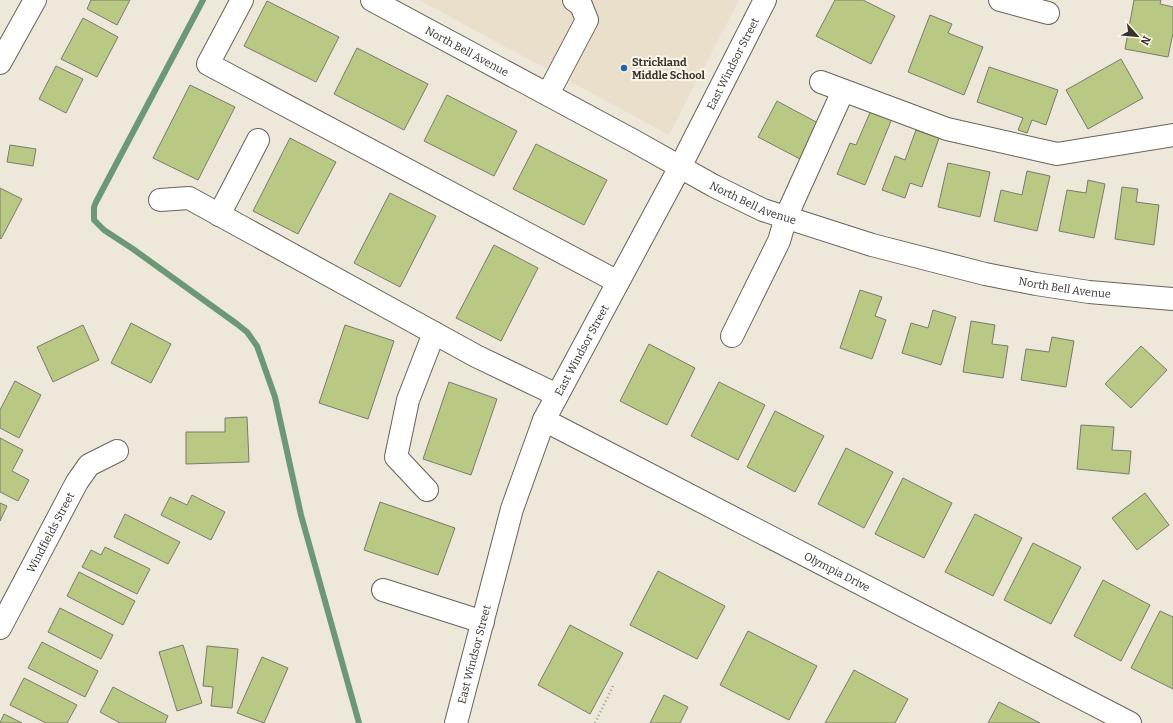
<svg xmlns="http://www.w3.org/2000/svg" width="1173" height="723" viewBox="0 0 1173 723" font-family="Bitter,serif">
  <style>
    .built { fill: #e9dfcb }
    .lines { fill: none; stroke-linecap: round; stroke-linejoin: round }
    .stream { stroke: #6c9877; stroke-width: 6 }
    .building { fill: #b9c983; stroke: #787b6f }
    .minor-casing { stroke: #686357; stroke-width: 24 }
    .path { stroke: #a19c92; stroke-width: 2.5; stroke-dasharray: 1 3; stroke-linecap: butt }
    .minor { stroke: #fff; stroke-width: 22 }
    .poi-dot { fill: #2063b3; stroke: #fcf5e8; stroke-width: 1.5 }
    .labels { text-anchor: middle; stroke-width: 4; stroke-linejoin: round; paint-order: stroke }
    .street-label { font-size: 11px; fill: #36332e; stroke: #fcf5e8 }
    .poi-label { font-size: 11px; font-weight: bold; fill: #36332e; stroke: #fcf5e8; text-anchor: start }
  </style>
  <rect width="100%" height="100%" fill="#eee8db"/>
  <path class="built" d="M419,0H739L669,135Z"/>
  <g class="lines">
    <path class="stream" d="M203,0L96,202L94,207V220L104,230L133,249L237,324L247,332L257,346L275,397L301,515L359,723"/>
  </g>
  <g class="building">
    <path d="M91,0H130L117,25L87,9Z"/>
    <path d="M835,0H863L895,16L871,64L816,36Z"/>
    <path d="M1134,0H1161L1160,4L1173,7V33L1168,57L1125,49Z"/>
    <path d="M267,1L339,37L316,82L244,46Z"/>
    <path d="M930,15L952,24L948,33L983,47L964,95L908,72Z"/>
    <path d="M83,18L118,37L97,77L61,59Z"/>
    <path d="M357,48L428,84L404,130L334,94Z"/>
    <path d="M1121,59L1143,98L1088,129L1066,90Z"/>
    <path d="M56,66L83,79L66,113L39,99Z"/>
    <path d="M989,67L1058,90L1046,125L1032,120L1027,133L1018,130L1023,118L977,102Z"/>
    <path d="M190,85L235,107L198,180L153,158Z"/>
    <path d="M447,95L517,131L494,176L424,141Z"/>
    <path d="M777,101L818,123L800,159L758,137Z"/>
    <path d="M872,108L893,116L865,185L837,174L850,143L856,145Z"/>
    <path d="M916,130L939,138L922,187L910,183L905,198L882,190L895,156L905,160Z"/>
    <path d="M290,138L336,162L298,234L253,211Z"/>
    <path d="M536,144L607,180L584,225L513,189Z"/>
    <path d="M10,145L36,149L33,166L7,162Z"/>
    <path d="M948,163L990,172L980,217L938,207Z"/>
    <path d="M1027,171L1050,176L1037,231L994,221L1001,190L1022,195Z"/>
    <path d="M1088,180L1105,184L1094,238L1059,231L1067,190L1086,193Z"/>
    <path d="M1122,187L1138,189L1136,202L1159,205L1154,245L1115,239Z"/>
    <path d="M0,188L22,199L1,239L0,238Z"/>
    <path d="M390,193L436,216L400,287L354,263Z"/>
    <path d="M494,245L538,268L501,341L456,318Z"/>
    <path d="M860,290L882,297L875,316L886,320L872,359L840,348Z"/>
    <path d="M933,310L956,317L941,365L902,353L911,323L928,328Z"/>
    <path d="M971,321L995,325L992,344L1008,346L1003,378L963,372Z"/>
    <path d="M131,323L171,344L151,383L111,363Z"/>
    <path d="M83,325L99,360L53,382L37,347Z"/>
    <path d="M345,325L394,341L368,419L319,403Z"/>
    <path d="M1052,337L1074,341L1066,387L1021,380L1026,349L1049,352Z"/>
    <path d="M649,344L695,368L667,425L620,401Z"/>
    <path d="M1141,346L1167,370L1131,408L1105,384Z"/>
    <path d="M15,381L41,395L19,438L0,428V410Z"/>
    <path d="M449,382L497,399L471,475L423,459Z"/>
    <path d="M719,382L765,405L738,460L691,436Z"/>
    <path d="M775,411L824,436L795,492L747,467Z"/>
    <path d="M247,417L249,462L186,464V432H225V418Z"/>
    <path d="M1081,425L1114,427L1112,450L1131,451L1129,474L1077,469Z"/>
    <path d="M0,438L23,450L12,471L29,480L18,501L0,492Z"/>
    <path d="M846,448L893,472L864,528L818,504Z"/>
    <path d="M903,478L952,503L924,558L875,534Z"/>
    <path d="M1145,493L1169,525L1137,550L1112,518Z"/>
    <path d="M192,495L225,512L211,540L161,515L170,497L187,505Z"/>
    <path d="M380,502L455,528L438,575L364,550Z"/>
    <path d="M0,503L7,506L0,521Z"/>
    <path d="M125,514L180,542L168,564L114,537Z"/>
    <path d="M975,514L1022,538L993,596L945,572Z"/>
    <path d="M1033,543L1081,567L1051,624L1004,600Z"/>
    <path d="M105,547L150,569L137,594L82,567L91,550L101,555Z"/>
    <path d="M658,571L725,606L697,659L630,625Z"/>
    <path d="M79,572L135,601L123,625L67,596Z"/>
    <path d="M1103,580L1150,605L1121,661L1074,636Z"/>
    <path d="M60,608L113,635L101,659L48,632Z"/>
    <path d="M1160,611L1173,617V689L1131,668Z"/>
    <path d="M570,625L623,653L590,714L538,685Z"/>
    <path d="M748,631L817,666L789,720L720,685Z"/>
    <path d="M42,642L98,671L85,697L28,668Z"/>
    <path d="M183,645L202,703L177,711L159,652Z"/>
    <path d="M207,646L238,649L232,708L211,706L213,687L203,686Z"/>
    <path d="M262,657L288,668L264,723L237,713Z"/>
    <path d="M854,670L908,699L895,723H825Z"/>
    <path d="M24,678L77,705L67,723H46L10,705Z"/>
    <path d="M113,687L168,716L165,723H120L100,712Z"/>
    <path d="M664,695L688,707L680,723H650Z"/>
    <path d="M999,702L1040,723H988Z"/>
    <path d="M4,714L22,723H0Z"/>
  </g>
  <g class="lines">
    <defs>
      <g id="minor">
        <path d="M242,0L208,64L618,282"/>
        <path id="s1" d="M372,0L634,141L714,186L763,210L872,245L985,274L1036,284L1089,292L1173,299"/>
        <path d="M1000,0L1048,13"/>
        <path d="M0,63L35,0"/>
        <path d="M821,82L947,129L1057,154L1173,135"/>
        <path d="M548,94L587,20L581,5L574,0"/>
        <path d="M160,200L189,198L476,356L557,395"/>
        <path d="M219,215L258,140"/>
        <path d="M732,336L779,241L786,217L843,91"/>
        <path id="s2" d="M544,420L1130,723"/>
        <path d="M427,490L396,457L408,400L434,333"/>
        <path d="M383,590L483,622"/>
        <path id="s3" d="M0,628L77,482L89,465L117,451"/>
        <path id="s4" d="M456,723L512,509L544,420L680,167L765,0"/>
      </g>
    </defs>
    <use href="#minor" class="minor-casing"/>
    <path class="path" d="M595,723L614,684"/>
    <use href="#minor" class="minor"/>
  </g>
  <circle class="poi-dot" cx="624" cy="68" r="4"/>
  <g class="labels">
    <g class="street-label">
      <text dy="4" stroke="none"><textPath href="#s1" startOffset="108">North Bell Avenue</textPath></text>
      <text dy="4" stroke="none"><textPath href="#s4" startOffset="719">East Windsor Street</textPath></text>
      <text dy="4" stroke="none"><textPath href="#s1" startOffset="432">North Bell Avenue</textPath></text>
      <text dy="4" stroke="none"><textPath href="#s1" startOffset="756">North Bell Avenue</textPath></text>
      <text dy="4" stroke="none"><textPath href="#s4" startOffset="395">East Windsor Street</textPath></text>
      <text dy="4" stroke="none"><textPath href="#s3" startOffset="108">Windfields Street</textPath></text>
      <text dy="4" stroke="none"><textPath href="#s2" startOffset="330">Olympia Drive</textPath></text>
      <text dy="4" stroke="none"><textPath href="#s4" startOffset="71">East Windsor Street</textPath></text>
    </g>
    <g class="poi-label">
      <text x="632" y="66">Strickland<tspan x="632" dy="13">Middle School</tspan></text>
    </g>
  </g>
  <g transform="translate(1137 36) rotate(117)" stroke="#fcf5e8" stroke-width="3" paint-order="stroke">
  <path d="M0-3L7 15L0 10L-7 15Z" fill="#36332e"/>
  <text y="-6" font-size="11" font-weight="bold" text-anchor="middle" fill="#36332e">N</text>
  </g>
</svg>
